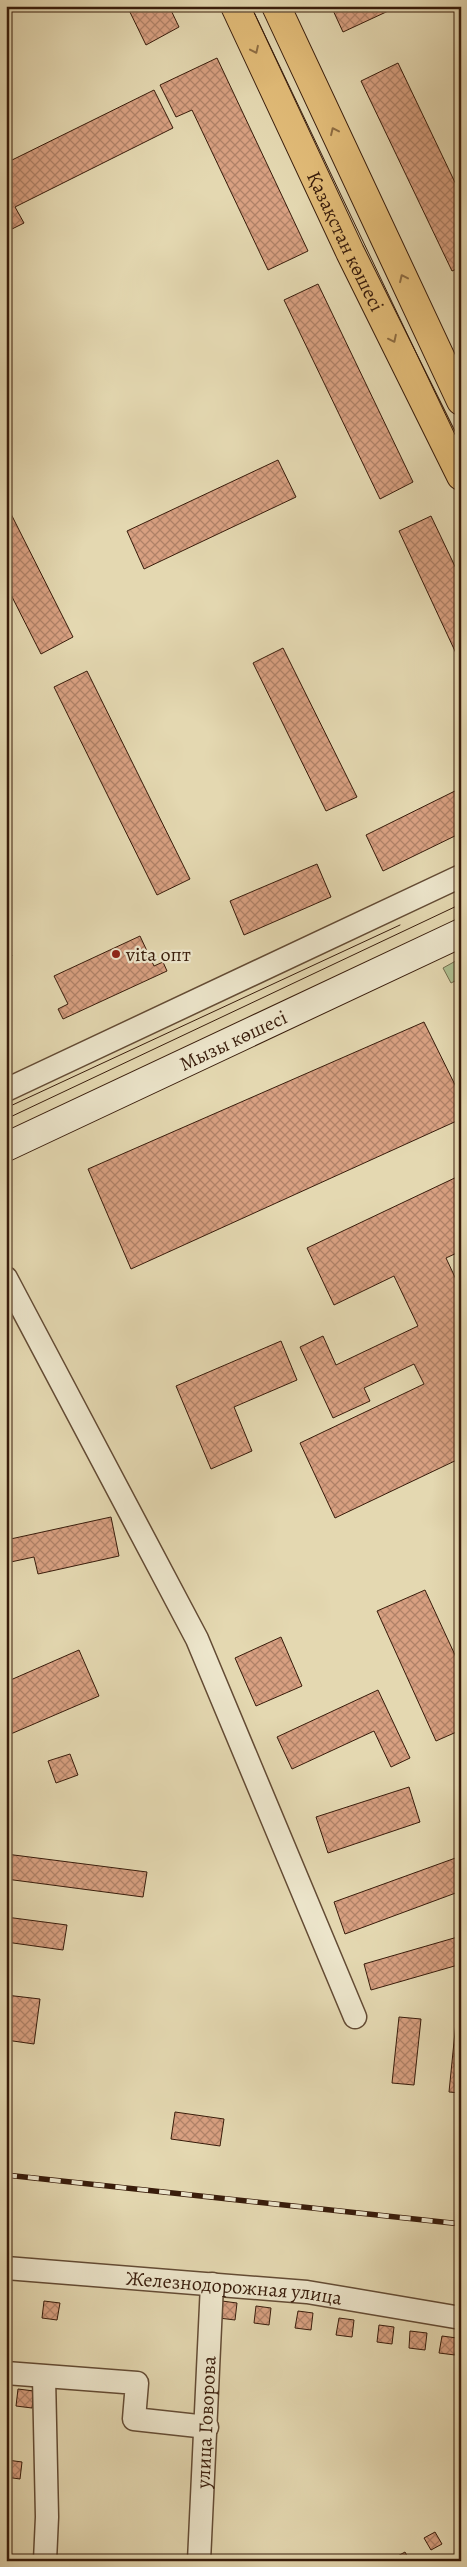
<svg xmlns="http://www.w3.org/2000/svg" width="467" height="2567" viewBox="0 0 467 2567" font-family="Alegreya,serif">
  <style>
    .forest { fill: url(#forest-firs); stroke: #736e4e }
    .building { fill: url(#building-cross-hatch); stroke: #381c0b }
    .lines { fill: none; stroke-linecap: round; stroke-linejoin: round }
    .street-casing { stroke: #634b34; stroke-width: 25 }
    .secondary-casing { stroke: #381c0b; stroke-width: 30 }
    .primary-casing { stroke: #381c0b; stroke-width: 30 }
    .street { stroke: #ede6cc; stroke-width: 22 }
    .secondary { stroke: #ede6cc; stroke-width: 28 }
    .primary { stroke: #e2bc78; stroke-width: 28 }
    .tram { stroke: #381c0b; stroke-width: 1 }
    .rail-casing { stroke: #381c0b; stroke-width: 5.5 }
    .rail { stroke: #ede6cc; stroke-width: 4; stroke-dasharray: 11; stroke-linecap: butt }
    .oneway { stroke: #8d6c42 }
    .poi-dot { fill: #8f2418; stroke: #ede6cc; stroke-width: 2 }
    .labels { text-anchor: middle; stroke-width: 4.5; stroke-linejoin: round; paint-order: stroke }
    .street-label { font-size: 20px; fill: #381c0b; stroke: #ede6cc }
    .poi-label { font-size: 20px; fill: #381c0b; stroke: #ede6cc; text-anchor: start }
  </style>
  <defs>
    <pattern id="forest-firs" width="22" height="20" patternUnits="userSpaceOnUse" patternTransform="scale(1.25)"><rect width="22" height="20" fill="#aec091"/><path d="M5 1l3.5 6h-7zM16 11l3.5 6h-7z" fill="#96a47c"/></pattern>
    <pattern id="building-cross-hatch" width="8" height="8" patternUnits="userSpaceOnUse" patternTransform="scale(1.25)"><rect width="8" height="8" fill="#d8a081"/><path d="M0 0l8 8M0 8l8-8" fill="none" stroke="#b08268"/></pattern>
  </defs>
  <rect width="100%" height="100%" fill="#e4d8b1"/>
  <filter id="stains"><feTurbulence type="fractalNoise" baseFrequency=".004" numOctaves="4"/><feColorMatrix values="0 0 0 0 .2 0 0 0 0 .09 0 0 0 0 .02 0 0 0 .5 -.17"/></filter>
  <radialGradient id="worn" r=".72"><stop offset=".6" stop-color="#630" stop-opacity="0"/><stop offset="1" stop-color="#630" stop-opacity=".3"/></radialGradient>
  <path class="forest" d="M461,958V978L451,983L443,968Z"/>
  <g class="building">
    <path d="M127,6H169L179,27L146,45Z"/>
    <path d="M331,6H399L343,32Z"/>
    <path d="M217,58L308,251L268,270L192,110L176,117L160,85Z"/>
    <path d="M398,63L461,195V267L452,271L361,81Z"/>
    <path d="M154,90L173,128L15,207L24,223L6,232V163Z"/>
    <path d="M318,284L413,482L380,499L284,300Z"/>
    <path d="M278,460L296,497L144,569L127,531Z"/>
    <path d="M6,504L73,637L41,654L6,585Z"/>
    <path d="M431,516L461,579V664L399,531Z"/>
    <path d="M283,648L357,797L326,811L253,663Z"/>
    <path d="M87,671L190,879L157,895L54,687Z"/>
    <path d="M461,788V833L383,871L366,835Z"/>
    <path d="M317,864L331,897L244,935L230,901Z"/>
    <path d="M140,936L154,966L163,962L167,971L63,1019L58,1009L68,1004L54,976Z"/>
    <path d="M6,943L12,956L6,959Z"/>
    <path d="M424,1022L461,1097V1119L131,1269L88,1169Z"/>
    <path d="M461,1175V1251L446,1258L461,1290V1458L335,1518L300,1443L424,1384L414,1364L364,1388L370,1401L333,1418L300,1347L323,1336L336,1365L418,1326L394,1276L334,1305L307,1248Z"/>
    <path d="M281,1341L297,1380L234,1407L252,1451L211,1469L176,1386Z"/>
    <path d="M111,1517L119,1556L38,1574L34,1557L6,1563V1540Z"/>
    <path d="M425,1590L461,1668V1730L436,1741L377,1611Z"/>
    <path d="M281,1637L302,1686L256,1706L235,1658Z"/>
    <path d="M79,1650L99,1696L6,1736V1682Z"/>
    <path d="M378,1690L410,1758L391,1767L374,1731L292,1769L277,1737Z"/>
    <path d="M70,1754L78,1775L56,1783L48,1761Z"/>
    <path d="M409,1787L420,1822L328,1853L316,1817Z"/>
    <path d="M6,1854L147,1872L143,1897L6,1879Z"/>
    <path d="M461,1856V1891L345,1934L334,1902Z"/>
    <path d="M6,1917L67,1925L63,1950L6,1942Z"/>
    <path d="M461,1936V1973L458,1965L371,1990L364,1964Z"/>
    <path d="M6,1995L40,1999L34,2044L6,2040Z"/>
    <path d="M457,2012H461V2093L449,2092Z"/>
    <path d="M399,2017L421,2019L414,2085L392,2083Z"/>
    <path d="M175,2112L224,2119L220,2146L171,2139Z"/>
    <path d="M44,2301L60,2303L57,2320L42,2318Z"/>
    <path d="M222,2301L237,2303L235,2320L219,2318Z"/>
    <path d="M256,2306L271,2308L269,2325L254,2323Z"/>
    <path d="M298,2311L313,2313L311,2330L295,2328Z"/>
    <path d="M339,2318L354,2320L352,2337L336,2335Z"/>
    <path d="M379,2325L394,2327L392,2344L377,2342Z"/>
    <path d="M410,2331L427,2333L425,2350L409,2348Z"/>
    <path d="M442,2336L457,2338L455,2355L439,2353Z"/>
    <path d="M18,2389L34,2391L32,2408L16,2406Z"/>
    <path d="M7,2460L22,2462L20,2479L6,2477Z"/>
    <path d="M435,2532L442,2544L431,2550L424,2538Z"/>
    <path d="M405,2552L410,2561H396L394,2558Z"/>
  </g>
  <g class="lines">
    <defs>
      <g id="street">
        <path d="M6,1090L461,876"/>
        <path d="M6,1278L197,1639L355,2017"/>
        <path id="s1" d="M6,2268L307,2292L461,2318"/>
        <path d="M6,2373L137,2383L134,2419L207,2427"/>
        <path d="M44,2377L47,2517L45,2561"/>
        <path id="s2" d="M199,2561L212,2284"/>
      </g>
      <g id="secondary">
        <path id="s3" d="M6,1147L461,933"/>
      </g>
      <g id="primary">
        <path id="s4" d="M235,6L350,252L461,476"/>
        <path d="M276,6L461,401"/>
      </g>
    </defs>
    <use href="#street" class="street-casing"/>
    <use href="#secondary" class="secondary-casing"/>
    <use href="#primary" class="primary-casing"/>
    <use href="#street" class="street"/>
    <use href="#secondary" class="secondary"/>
    <use href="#primary" class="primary"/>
    <g class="tram">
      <path d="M251,6L461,447"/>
      <path d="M6,1108L400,925"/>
      <path d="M6,1119L461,904"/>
    </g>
    <defs>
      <path id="rail" d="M6,2175L461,2224"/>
    </defs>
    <use href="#rail" class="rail-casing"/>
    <use href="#rail" class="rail"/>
  </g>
  <defs><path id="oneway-chevron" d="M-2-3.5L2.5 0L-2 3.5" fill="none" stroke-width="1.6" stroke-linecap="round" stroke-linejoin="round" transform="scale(1.25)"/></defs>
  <g class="oneway">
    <use href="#oneway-chevron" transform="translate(255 50) rotate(65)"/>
    <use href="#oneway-chevron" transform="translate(334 131) rotate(-115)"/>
    <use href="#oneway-chevron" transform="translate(403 278) rotate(-115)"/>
    <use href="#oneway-chevron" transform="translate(393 339) rotate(64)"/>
  </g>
  <circle class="poi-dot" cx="116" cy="954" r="5"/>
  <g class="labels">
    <g class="street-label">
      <text dy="7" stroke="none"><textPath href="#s4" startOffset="260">Қазақстан көшесі</textPath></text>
      <text dy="7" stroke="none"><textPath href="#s3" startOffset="251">Мызы көшесі</textPath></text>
      <text dy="7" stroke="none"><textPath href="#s1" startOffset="229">Железнодорожная улица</textPath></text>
      <text dy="7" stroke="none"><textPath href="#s2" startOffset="139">улица Говорова</textPath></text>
    </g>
    <g class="poi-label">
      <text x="126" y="961">vita опт</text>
    </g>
  </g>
  <rect width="467" height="2567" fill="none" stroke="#e4d8b1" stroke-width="25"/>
  <rect x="8" y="8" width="452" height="2552" fill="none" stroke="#381c0b" stroke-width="2.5"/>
  <rect x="12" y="12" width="442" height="2542" fill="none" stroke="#381c0b"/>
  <rect width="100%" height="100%" filter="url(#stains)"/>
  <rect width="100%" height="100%" fill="url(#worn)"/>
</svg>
